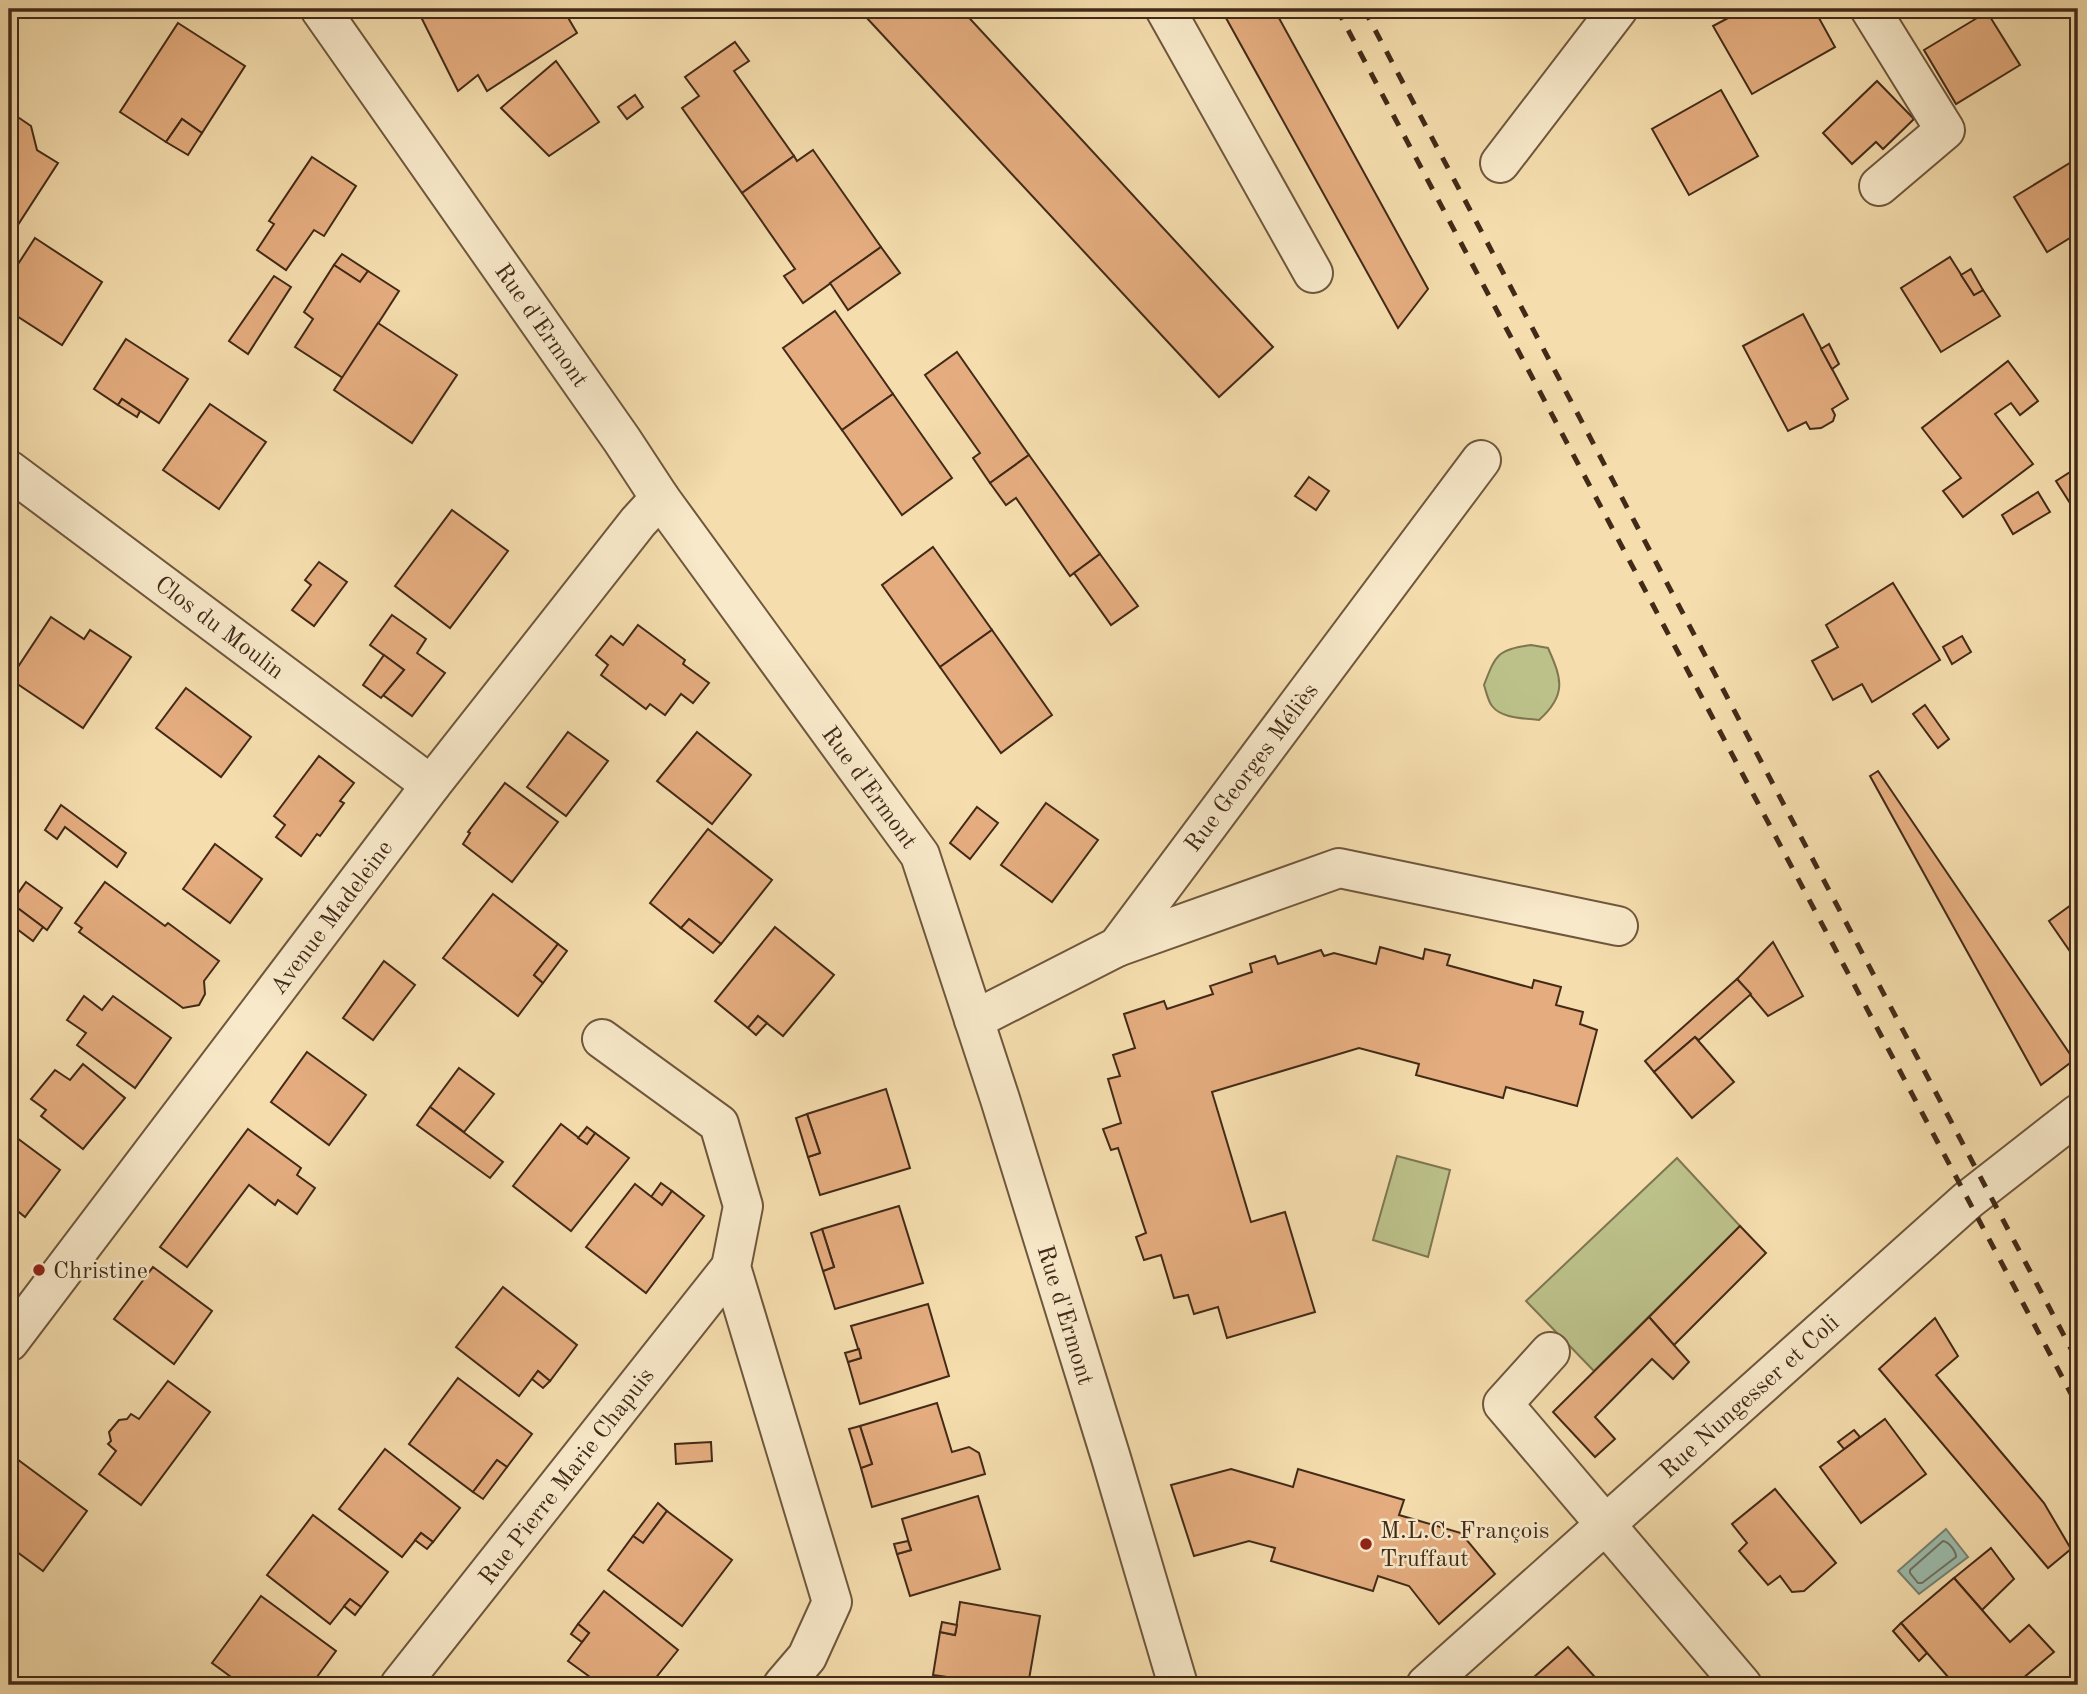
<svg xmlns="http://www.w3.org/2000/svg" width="2087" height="1694" viewBox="0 0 2087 1694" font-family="'Old Standard TT',serif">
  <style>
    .green { fill: #bcc18a; stroke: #7f7651; stroke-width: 2 }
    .water { fill: #9cbbac; stroke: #788171; stroke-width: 2 }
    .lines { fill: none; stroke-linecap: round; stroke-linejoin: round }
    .shore { stroke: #6f7262; stroke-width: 2 }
    .building { fill: #e5ad7f; stroke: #422a18; stroke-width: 2 }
    .minor-casing { stroke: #6f573d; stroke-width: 42 }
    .minor { stroke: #f8e9ca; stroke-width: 38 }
    .rail { stroke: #422a18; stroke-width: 5; stroke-dasharray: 12 12; stroke-linecap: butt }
    .poi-dot { fill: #8f2418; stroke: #f8e9ca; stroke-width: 2.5 }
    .labels { text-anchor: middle; stroke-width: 5; stroke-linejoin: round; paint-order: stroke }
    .street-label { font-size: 24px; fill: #422a18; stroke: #f8e9ca }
    .poi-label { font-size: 24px; fill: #422a18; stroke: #f8e9ca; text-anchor: start }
  </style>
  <rect width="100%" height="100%" fill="#f5ddad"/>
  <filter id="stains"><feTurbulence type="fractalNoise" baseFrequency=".00286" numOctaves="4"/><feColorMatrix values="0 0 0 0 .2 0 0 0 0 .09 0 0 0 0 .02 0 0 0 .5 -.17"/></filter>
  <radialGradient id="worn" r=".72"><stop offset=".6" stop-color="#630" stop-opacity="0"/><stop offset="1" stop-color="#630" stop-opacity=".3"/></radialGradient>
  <g class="green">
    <path d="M1531,645L1548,648C1562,679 1567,695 1539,720C1525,718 1502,719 1492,706C1488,701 1486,691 1484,685C1496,654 1497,650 1531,645Z"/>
    <path d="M1397,1156L1450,1170L1428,1257L1373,1240Z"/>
    <path d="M1677,1158L1740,1226L1594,1371L1526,1301Z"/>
  </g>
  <path class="water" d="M1946,1529L1968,1557L1919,1594L1898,1571Z"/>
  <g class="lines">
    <path class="shore" d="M1943,1541C1949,1542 1956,1551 1956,1557L1922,1583H1918L1910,1573V1570Z"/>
  </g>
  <g class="building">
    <path d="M417,9H563L577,33L487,91L478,75L458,91Z"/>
    <path d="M873,9H961L1273,347L1219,397L865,16Z"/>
    <path d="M1221,9H1274L1428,289L1398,328Z"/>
    <path d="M1745,9H1814L1835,47L1752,94L1713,26Z"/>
    <path d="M1987,12L2020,65L1956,104L1924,50Z"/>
    <path d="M178,23L245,66L202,133L182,119L166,142L120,112Z"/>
    <path d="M735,42L749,61L734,71L794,156L742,193L682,108L699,96L685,77Z"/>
    <path d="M556,61L599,122L549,156L501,108Z"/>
    <path d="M1877,81L1914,119L1883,149L1876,142L1852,164L1823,133Z"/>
    <path d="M1721,90L1758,156L1689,195L1652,129Z"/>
    <path d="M635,95L643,107L627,119L618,107Z"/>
    <path d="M9,111L31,126L37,150L58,163L12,234L9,232Z"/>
    <path d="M182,119L202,133L188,155L166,142Z"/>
    <path d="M813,150L881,247L803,303L784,276L795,269L742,193L794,156L797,161Z"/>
    <path d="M312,157L356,186L324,236L314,230L286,270L257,250L274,224L269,221Z"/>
    <path d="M2078,158V233L2047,252L2014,197Z"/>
    <path d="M35,238L102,282L62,345L9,311V278Z"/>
    <path d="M881,247L900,273L848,310L830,283Z"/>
    <path d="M342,254L368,271L360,282L334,265Z"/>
    <path d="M1950,257L1974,295L1983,290L2000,316L1941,352L1901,288Z"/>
    <path d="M334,265L360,282L368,271L399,291L343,378L295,347L313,319L304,312Z"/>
    <path d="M1971,269L1983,290L1974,295L1961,275Z"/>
    <path d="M274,276L291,287L248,354L229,341Z"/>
    <path d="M835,311L893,394L842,430L783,348Z"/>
    <path d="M1803,314L1848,399L1832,409L1835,415L1833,421L1821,428L1810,429L1806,422L1788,431L1743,346Z"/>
    <path d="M378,323L457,375L412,443L334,390Z"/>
    <path d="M126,339L188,379L159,423L122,399L118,405L94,389Z"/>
    <path d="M1829,344L1839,364L1832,369L1821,349Z"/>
    <path d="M957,352L1029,455L990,483L973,458L980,453L925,375Z"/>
    <path d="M2008,361L2038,401L2020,415L2011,403L1995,414L2033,464L1963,517L1943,491L1961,478L1922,428Z"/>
    <path d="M893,394L952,478L902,515L842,430Z"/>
    <path d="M122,399L140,411L137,417L118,405Z"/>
    <path d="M210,404L266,442L219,509L163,470Z"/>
    <path d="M1029,455L1100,554L1070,576L1016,498L1006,505L990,483Z"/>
    <path d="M2075,469L2078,474V509L2075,511L2056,481Z"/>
    <path d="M1309,477L1329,491L1316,510L1295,496Z"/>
    <path d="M2038,492L2050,512L2013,534L2002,515Z"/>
    <path d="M452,510L508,551L450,628L395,586Z"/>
    <path d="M933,547L992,630L940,667L882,585Z"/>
    <path d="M1100,554L1138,606L1111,625L1074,573Z"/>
    <path d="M319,562L347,582L314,626L292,610L311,585L305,580Z"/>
    <path d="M1893,583L1940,660L1872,702L1862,684L1833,700L1812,661L1838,647L1826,625Z"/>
    <path d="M392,615L426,639L417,653L445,673L412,716L383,695L404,670L370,645Z"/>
    <path d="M51,617L84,639L90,630L131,657L83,728L10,679Z"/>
    <path d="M638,625L685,660L683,664L709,683L693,703L681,694L665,715L650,704L646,709L601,675L608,665L596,655L611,636L623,645Z"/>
    <path d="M992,630L1052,715L1001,753L940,667Z"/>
    <path d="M1962,636L1971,652L1952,664L1943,647Z"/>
    <path d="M384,655L404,670L381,698L363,685Z"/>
    <path d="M186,688L251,737L221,777L156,728Z"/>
    <path d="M1925,705L1949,739L1938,748L1913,714Z"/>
    <path d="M568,732L608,761L566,816L527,787Z"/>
    <path d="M697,732L751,775L712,824L657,781Z"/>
    <path d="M319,756L354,783L340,801L344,803L320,836L317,834L301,856L276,837L285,825L274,816Z"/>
    <path d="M1878,771L2074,1060L2041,1085L1870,776Z"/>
    <path d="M505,783L558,822L512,882L463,844L470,833L468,832Z"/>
    <path d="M1046,803L1098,840L1052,902L1001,865Z"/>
    <path d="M61,805L126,853L117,867L65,827L57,839L45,830Z"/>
    <path d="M977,807L998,823L970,859L950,843Z"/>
    <path d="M708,829L772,880L721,944L689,919L681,928L650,903Z"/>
    <path d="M215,844L262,879L230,923L183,889Z"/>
    <path d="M26,882L62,908L47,930L11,903Z"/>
    <path d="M105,882L165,926L168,923L219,961L204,981L205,994L199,1005L183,1008L79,932L82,928L75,923Z"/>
    <path d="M493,894L558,944L534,975L543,983L518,1016L443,958Z"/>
    <path d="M2078,900V963L2049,921Z"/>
    <path d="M11,903L43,927L33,941L9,923V907Z"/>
    <path d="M689,919L721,944L713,953L681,928Z"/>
    <path d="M775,927L834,975L783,1036L758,1016L748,1028L715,1001Z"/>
    <path d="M1773,942L1803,996L1768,1016L1737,979Z"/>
    <path d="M558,944L567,951L543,983L534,975Z"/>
    <path d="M1380,947L1423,959L1425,949L1450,955L1447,965L1532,988L1534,980L1561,987L1556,1005L1583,1012L1580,1024L1597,1030L1577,1106L1506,1087L1503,1098L1416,1075L1419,1064L1359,1048L1212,1092L1251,1222L1285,1212L1315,1312L1227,1338L1218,1307L1194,1314L1188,1295L1174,1298L1161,1255L1144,1260L1136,1237L1146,1233L1118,1148L1111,1150L1103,1129L1121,1123L1108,1079L1120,1076L1113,1055L1135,1048L1124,1014L1164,1001L1167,1009L1213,994L1210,986L1252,972L1250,964L1275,956L1278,964L1321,950L1324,956L1334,953L1376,964Z"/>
    <path d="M384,961L415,985L373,1040L343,1018Z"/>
    <path d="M1737,979L1751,994L1699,1040L1695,1037L1654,1072L1645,1061Z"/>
    <path d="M84,996L102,1010L113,996L171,1038L135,1088L77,1045L86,1033L67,1020Z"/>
    <path d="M758,1016L767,1023L756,1035L748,1028Z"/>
    <path d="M1695,1037L1734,1082L1692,1118L1654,1072Z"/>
    <path d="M307,1052L366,1095L329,1145L271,1102Z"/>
    <path d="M83,1064L125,1098L83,1149L41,1116L46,1110L31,1099L55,1070L70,1080Z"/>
    <path d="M459,1068L494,1094L464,1132L430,1107Z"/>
    <path d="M886,1089L910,1168L820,1195L808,1157L820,1153L807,1114Z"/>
    <path d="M430,1107L503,1162L490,1178L417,1125Z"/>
    <path d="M807,1114L820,1153L808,1157L796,1118Z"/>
    <path d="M561,1124L587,1144L595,1133L629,1158L571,1231L513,1186Z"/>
    <path d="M587,1127L595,1133L587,1144L578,1138Z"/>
    <path d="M248,1129L301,1168L297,1175L315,1188L297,1214L278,1200L275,1205L249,1185L187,1267L160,1247Z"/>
    <path d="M9,1132L60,1170L25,1217L9,1204Z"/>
    <path d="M661,1183L672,1191L662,1205L651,1197Z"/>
    <path d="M635,1184L662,1205L672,1191L704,1216L646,1293L586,1247Z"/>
    <path d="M899,1206L923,1283L835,1309L823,1271L834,1267L822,1229Z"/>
    <path d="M1740,1226L1766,1253L1674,1345L1649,1317Z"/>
    <path d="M822,1229L834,1267L823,1271L811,1233Z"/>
    <path d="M153,1267L212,1311L174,1364L114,1319Z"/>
    <path d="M503,1287L577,1345L550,1381L538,1371L519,1396L456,1347Z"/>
    <path d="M928,1304L949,1376L860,1404L848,1362L861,1358L851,1326Z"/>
    <path d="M1649,1317L1689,1362L1673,1379L1652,1359L1595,1417L1615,1439L1595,1457L1553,1412Z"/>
    <path d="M1935,1318L1958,1356L1936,1375L2044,1503L2071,1549L2048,1568L1879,1369Z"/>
    <path d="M859,1349L861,1358L848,1362L845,1353Z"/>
    <path d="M538,1371L550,1381L543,1388L532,1379Z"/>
    <path d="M458,1378L532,1434L507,1467L497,1460L473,1492L409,1444Z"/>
    <path d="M168,1381L210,1412L141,1505L99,1474L116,1451L108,1444L111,1441L109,1432L119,1420L127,1419L131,1414L139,1419Z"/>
    <path d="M937,1403L952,1452L969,1447L979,1453L985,1474L872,1507L861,1468L872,1464L860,1426Z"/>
    <path d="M1885,1419L1926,1474L1861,1523L1820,1467Z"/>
    <path d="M860,1426L872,1464L861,1468L849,1429Z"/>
    <path d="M1854,1430L1860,1437L1844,1449L1838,1442Z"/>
    <path d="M711,1442L712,1461L676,1464L675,1444Z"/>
    <path d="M385,1449L460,1508L433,1542L421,1533L402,1557L339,1509Z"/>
    <path d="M17,1459L87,1511L43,1571L9,1546V1470Z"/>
    <path d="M497,1460L507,1467L483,1499L473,1492Z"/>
    <path d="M1231,1469L1293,1487L1298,1469L1404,1500L1399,1515L1461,1533L1495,1574L1439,1624L1409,1586L1378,1576L1373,1591L1271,1561L1275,1548L1249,1541L1194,1556L1171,1485Z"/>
    <path d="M1775,1489L1836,1563L1804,1591L1792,1592L1780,1576L1768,1585L1739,1551L1747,1543L1732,1524Z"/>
    <path d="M978,1496L1000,1569L910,1596L897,1554L911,1550L902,1519Z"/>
    <path d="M658,1503L667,1511L643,1543L633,1536Z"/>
    <path d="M667,1511L732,1560L682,1626L608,1570L633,1536L643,1543Z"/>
    <path d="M313,1515L388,1572L361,1607L350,1599L330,1624L267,1575Z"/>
    <path d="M421,1533L433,1542L427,1549L415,1540Z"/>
    <path d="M908,1541L911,1550L897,1554L894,1544Z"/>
    <path d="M1991,1548L2014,1579L1982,1610L1954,1578Z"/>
    <path d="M1954,1578L2010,1642L2029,1625L2054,1652L2015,1685H1955L1901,1623Z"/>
    <path d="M604,1591L678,1650L650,1685H601L568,1661L589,1633L578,1624Z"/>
    <path d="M261,1596L336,1651L311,1685L303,1680L298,1685H242L212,1663Z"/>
    <path d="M350,1599L361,1607L355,1615L344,1606Z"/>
    <path d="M960,1602L1040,1616L1028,1685H1004L933,1675L940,1632L955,1635Z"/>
    <path d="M942,1622L957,1625L955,1635L940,1632Z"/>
    <path d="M1901,1623L1927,1653L1919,1661L1893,1631Z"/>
    <path d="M578,1624L589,1633L582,1642L571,1634Z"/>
    <path d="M1568,1647L1602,1685H1525Z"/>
  </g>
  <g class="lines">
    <defs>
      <g id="minor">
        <path d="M320,9L622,440L660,498L920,855L1000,1099L1111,1458L1178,1685"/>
        <path d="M1165,9L1313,273"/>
        <path d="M1870,9L1945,130L1879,186"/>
        <path d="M1500,163L1618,9"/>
        <path d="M9,470L431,785"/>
        <path d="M1117,947L1339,868L1618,926"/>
        <path d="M974,1020L1117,947L1481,460"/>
        <path d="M602,1039L719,1124L743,1206L731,1267L832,1602L807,1657L783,1685"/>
        <path d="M9,1342L431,785L638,522L660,498"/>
        <path d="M1550,1352L1503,1404L1742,1685"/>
        <path d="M400,1685L731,1267"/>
        <path d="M1426,1685L1968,1200L2078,1114"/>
      </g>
    </defs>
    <use href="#minor" class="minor-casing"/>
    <use href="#minor" class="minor"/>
    <g class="rail">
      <path d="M1337,9L2078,1407"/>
      <path d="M1364,9L2078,1362"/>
    </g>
  </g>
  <g class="poi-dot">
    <circle cx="39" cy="1270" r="7"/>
    <circle cx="1366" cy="1544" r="7"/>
  </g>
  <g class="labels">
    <g class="street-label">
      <text transform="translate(542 325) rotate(55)" y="8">Rue d'Ermont</text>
      <text transform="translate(220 627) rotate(37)" y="8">Clos du Moulin</text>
      <text transform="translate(1251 767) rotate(-53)" y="8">Rue Georges Méliès</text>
      <text transform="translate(870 787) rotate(54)" y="8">Rue d'Ermont</text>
      <text transform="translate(331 917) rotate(-53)" y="8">Avenue Madeleine</text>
      <text transform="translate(1066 1315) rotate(73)" y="8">Rue d'Ermont</text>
      <text transform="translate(1749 1396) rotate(-42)" y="8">Rue Nungesser et Coli</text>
      <text transform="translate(566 1476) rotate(-52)" y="8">Rue Pierre Marie Chapuis</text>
    </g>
    <g class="poi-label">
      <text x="53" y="1278">Christine</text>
      <text x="1380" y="1538">M.L.C. François<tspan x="1380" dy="28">Truffaut</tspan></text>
    </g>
  </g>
  <rect width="2087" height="1694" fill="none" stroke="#f5ddad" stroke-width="35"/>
  <rect x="10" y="10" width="2066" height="1673" fill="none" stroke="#422a18" stroke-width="3.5"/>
  <rect x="18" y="18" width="2052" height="1659" fill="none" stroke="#422a18" stroke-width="2"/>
  <rect width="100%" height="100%" filter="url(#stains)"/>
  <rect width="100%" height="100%" fill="url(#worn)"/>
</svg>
